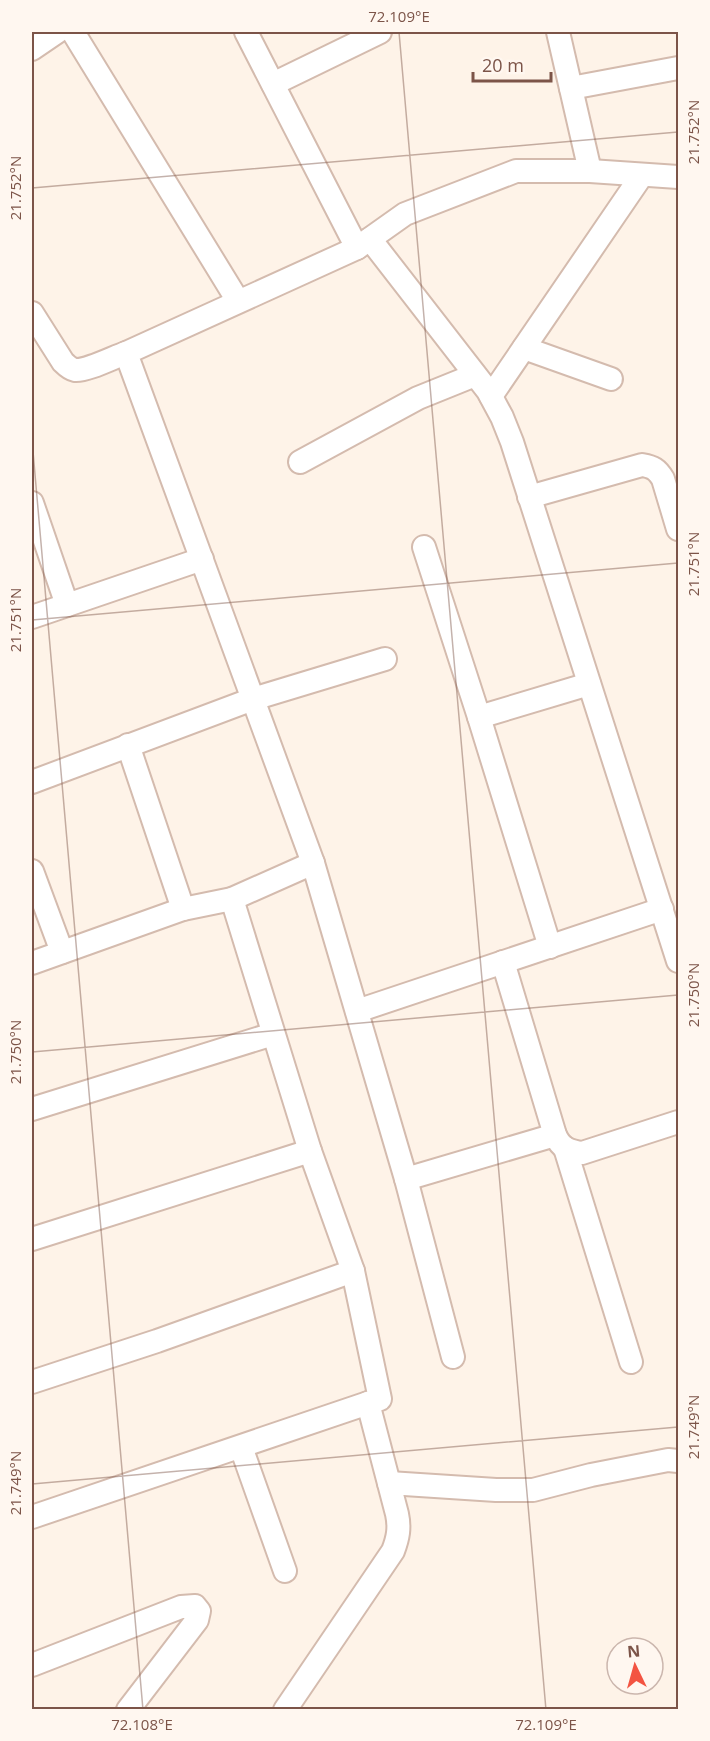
<svg xmlns="http://www.w3.org/2000/svg" width="710" height="1741" viewBox="0 0 710 1741" font-family="'Open Sans',sans-serif">
  <style>
    .lines { fill: none; stroke-linecap: round; stroke-linejoin: round }
    .minor-casing { stroke: #d4bbae; stroke-width: 26 }
    .minor { stroke: #fff; stroke-width: 22 }
    .ticks { fill: none; stroke: #7c5448; stroke-width: 1.5; stroke-opacity: 0.45 }
    .neatline { fill: none; stroke: #7c5448; stroke-width: 2 }
    .ticks-label { font-size: 15px; text-anchor: middle; fill: #7c5448 }
  </style>
  <rect width="100%" height="100%" fill="#fef3e8"/>
  <g class="lines">
    <defs>
      <g id="minor">
        <path d="M73,32L238,301"/>
        <path d="M246,32L357,248L405,214L516,171H590L678,177"/>
        <path d="M558,32L590,171"/>
        <path d="M32,49L57,32"/>
        <path d="M273,84L380,32"/>
        <path d="M571,88L678,68"/>
        <path d="M370,239L488,391L502,417L512,442L678,961"/>
        <path d="M32,313L63,362C66,365 70,369 75,370C87,371 114,357 126,353"/>
        <path d="M524,348L611,379"/>
        <path d="M491,396L642,175"/>
        <path d="M300,462L418,398L475,375"/>
        <path d="M529,497L642,465C653,467 657,469 663,479L678,529"/>
        <path d="M32,503L67,605"/>
        <path d="M424,547L479,717L550,947"/>
        <path d="M32,617L202,559"/>
        <path d="M479,717L589,684"/>
        <path d="M128,745L183,909"/>
        <path d="M32,782L253,699L385,659"/>
        <path d="M313,863L406,1179L453,1357"/>
        <path d="M32,871L62,952"/>
        <path d="M503,962L555,1135C561,1148 568,1151 582,1153L678,1122"/>
        <path d="M32,963L183,909L232,899L313,863L126,353L357,248"/>
        <path d="M357,1011L662,909"/>
        <path d="M32,1109L273,1034"/>
        <path d="M565,1148L631,1362"/>
        <path d="M406,1179L555,1135"/>
        <path d="M32,1239L310,1151"/>
        <path d="M32,1382L157,1341L353,1271"/>
        <path d="M241,1447L285,1571"/>
        <path d="M389,1483L496,1490H533L591,1475L668,1460L678,1461"/>
        <path d="M32,1517L380,1399L353,1271L310,1151L232,899"/>
        <path d="M32,1665L181,1607L195,1606L199,1611L197,1620L128,1710"/>
        <path d="M285,1710L393,1551C398,1538 400,1528 397,1514L368,1403"/>
      </g>
    </defs>
    <use href="#minor" class="minor-casing"/>
    <use href="#minor" class="minor"/>
  </g>
  <path class="ticks" d="M399,32L546,1710M32,188L678,132M32,440L143,1710M32,620L678,563M32,1052L678,995M32,1484L678,1427"/>
  <rect width="710" height="1741" fill="none" stroke="#fff7f0" stroke-width="66"/>
  <g transform="translate(635 1666) rotate(355)"><circle r="28" fill="#fff7f0" stroke="#cbb6ad" stroke-width="1.5"/>
  <path d="M0-4.5L10 22L0 15L-10 22Z" fill="#f35442"/>
  <text y="-9" font-size="16" font-weight="bold" text-anchor="middle" fill="#7c5448">N</text>
  </g>
  <path d="M473 72v9h78v-9" fill="none" stroke="#7c5448" stroke-width="3"/>
  <text x="482" y="72" font-size="18" fill="#7c5448" stroke="#fff7f0" stroke-width="4.5" paint-order="stroke">20 m</text>
  <rect x="33" y="33" width="644" height="1675" class="neatline"/>
  <g class="ticks-label">
    <text x="399" y="22">72.109°E</text>
    <text transform="translate(694 132) rotate(-90)" y="5">21.752°N</text>
    <text transform="translate(16 188) rotate(-90)" y="5">21.752°N</text>
    <text transform="translate(694 564) rotate(-90)" y="5">21.751°N</text>
    <text transform="translate(16 620) rotate(-90)" y="5">21.751°N</text>
    <text transform="translate(694 995) rotate(-90)" y="5">21.750°N</text>
    <text transform="translate(16 1052) rotate(-90)" y="5">21.750°N</text>
    <text transform="translate(694 1427) rotate(-90)" y="5">21.749°N</text>
    <text transform="translate(16 1483) rotate(-90)" y="5">21.749°N</text>
    <text x="142" y="1730">72.108°E</text>
    <text x="546" y="1730">72.109°E</text>
  </g>
</svg>
